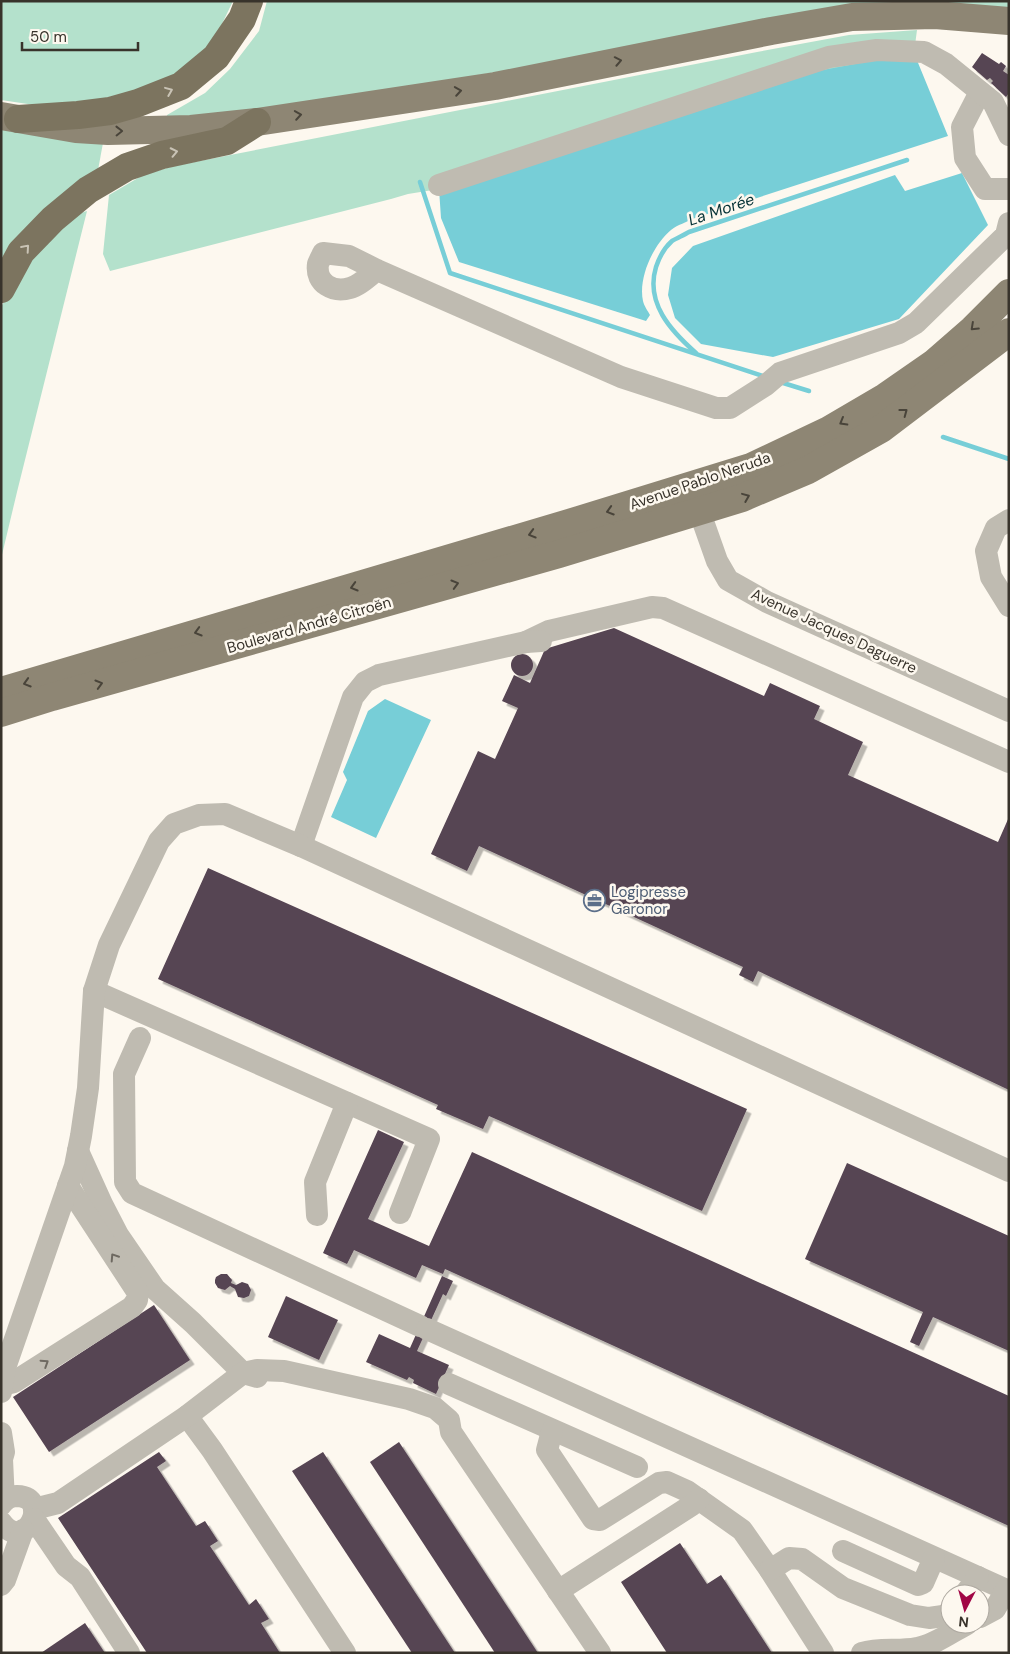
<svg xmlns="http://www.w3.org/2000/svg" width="1010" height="1654" viewBox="0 0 1010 1654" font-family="'DM Sans',sans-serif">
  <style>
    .green { fill: #b4e1cc }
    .water { fill: #77ced7 }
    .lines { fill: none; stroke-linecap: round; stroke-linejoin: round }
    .stream { stroke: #77ced7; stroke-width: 4.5 }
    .building { fill: #564452; filter: url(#shadow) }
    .minor { stroke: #bfbbb1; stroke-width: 22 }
    .major { stroke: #8e8674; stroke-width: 28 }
    .highway { stroke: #7c745f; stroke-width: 28 }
    .oneway { stroke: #49443a }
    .oneway2 { stroke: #c9c3b5 }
    .oneway3 { stroke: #6e6961 }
    .labels { text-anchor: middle; stroke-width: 5; stroke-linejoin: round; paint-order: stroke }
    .street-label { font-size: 15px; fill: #38332b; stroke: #fdf8ef }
    .service-label { font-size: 15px; fill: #4e5e75; stroke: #fdf8ef; text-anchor: start }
    .water-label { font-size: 16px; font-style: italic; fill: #063236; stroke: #fdf8ef }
  </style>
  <defs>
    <filter id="shadow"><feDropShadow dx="4.5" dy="4.5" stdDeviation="0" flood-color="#0004"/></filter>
  </defs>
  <rect width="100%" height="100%" fill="#fdf8ef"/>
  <g class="green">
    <path d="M1,1H233L208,53L166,84L88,102L48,107L1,100Z"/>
    <path d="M267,1H1009V10L590,56L350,97L167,122V115L205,93L230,69L259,31Z"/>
    <path d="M917,30L914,53L439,189L408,194L391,199L110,271L103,254L109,195L143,175L174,166L757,52L849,35Z"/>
    <path d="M1,125L103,143L98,170L1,263Z"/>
    <path d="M87,211L17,492L1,559V307L28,260L71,216Z"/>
  </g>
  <g class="water">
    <path d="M914,53L948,136L695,218C687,222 677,225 671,230C653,245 638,278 643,301C644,306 648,311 650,315L646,321L459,262L441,218L439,189L769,80Z"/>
    <path d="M962,173L988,225L899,319L773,357L701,344L675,318L668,295L672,268L693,246L895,175L905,191Z"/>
    <path d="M385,699L431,720L376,838L331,817L347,780L343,772L368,711Z"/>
  </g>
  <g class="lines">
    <g class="stream">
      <path d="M420,182L450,273L766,377"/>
      <path d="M696,353C671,331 645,303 656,267C659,258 664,248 672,241C677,238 684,235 689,232L907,160"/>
      <path d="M780,382L809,391"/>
      <path d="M943,437L1009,459"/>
    </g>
  </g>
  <g class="building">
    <path d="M982,53L999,64L1001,62L1006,66L1003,71L1009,75V93L1006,97L991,83L993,81L990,78L987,80L972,67Z"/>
    <path d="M614,628L764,696L770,683L820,706L814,719L863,742L848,775L998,842L1009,817V1090L758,971L753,982L739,975L743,967L479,846L467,871L431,854L478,751L495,759L518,708L502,701L514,675L530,683L545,649Z"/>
    <circle cx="522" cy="665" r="11"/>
    <path d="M208,868L747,1109L702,1211L489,1116L483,1129L436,1109L438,1105L158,979Z"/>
    <path d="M378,1130L404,1142L368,1219L429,1246L472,1152L1009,1396V1526L445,1269L443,1274L422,1265L416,1278L354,1250L347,1264L323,1253Z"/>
    <path d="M847,1163L1009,1236V1351L933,1317L919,1346L910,1342L923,1312L805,1259Z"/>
    <path d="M221,1274H227L232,1280L231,1283L236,1285L242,1282L248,1284L251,1290L249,1296L244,1298L238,1297L235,1289L230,1286L225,1290L218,1288L215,1283V1280L216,1277Z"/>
    <path d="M442,1276L453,1281L446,1296L443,1294L417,1351L449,1365L436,1394L413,1383L414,1380L409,1377L407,1380L366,1362L379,1334L410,1348Z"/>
    <path d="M286,1296L338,1320L319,1360L268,1337Z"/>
    <path d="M154,1305L190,1360L49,1452L13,1397Z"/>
    <path d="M399,1442L538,1653H495L370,1462Z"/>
    <path d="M159,1452L166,1461L157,1467L196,1526L205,1521L218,1541L210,1546L249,1605L256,1599L269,1619L261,1623L280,1653H147L58,1518Z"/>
    <path d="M323,1452L455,1653H412L292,1471Z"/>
    <path d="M680,1543L707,1584L721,1575L772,1653H667L621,1582Z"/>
    <path d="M85,1623L105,1653H41Z"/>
  </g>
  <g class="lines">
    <g class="minor">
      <path d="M980,92L962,127L965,158L985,189H1009"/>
      <path d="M439,185L829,57L877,50L924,52L946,64L993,102L1009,135"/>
      <path d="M377,270C369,276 359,286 350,288C334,293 315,284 318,264C319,261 322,256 323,253L349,256L377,270L621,377L716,408H730L766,385L780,373L899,333L916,323L1006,235L1009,223"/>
      <path d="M694,496L717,561L728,580L767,602L1009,711"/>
      <path d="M1009,520L996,528L986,551L991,577L1009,606"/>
      <path d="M526,642L549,631L652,607L663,608L1009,762"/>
      <path d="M301,846L353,697L365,682L379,675L526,642L541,641"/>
      <path d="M94,991L429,1139L400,1213"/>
      <path d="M140,1038L124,1074L125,1182L132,1193L420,1326"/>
      <path d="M78,1151L102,1204L118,1235L155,1289L193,1323L243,1373L257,1377"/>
      <path d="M317,1215L315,1182L347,1103"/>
      <path d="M427,1329L1009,1591"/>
      <path d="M449,1384L637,1467"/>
      <path d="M2,1385L14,1382L132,1307L137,1300L138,1293L68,1186"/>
      <path d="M1,1392L5,1368L75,1166L81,1136L88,1088L94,991L109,945L159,841L174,824L199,815L225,814L301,846L1009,1171"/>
      <path d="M187,1416L212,1450L345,1653"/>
      <path d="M552,1431L547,1450L593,1519L600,1520L659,1483L667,1482L687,1491L742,1530L770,1570L823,1653"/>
      <path d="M1,1433L4,1452L2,1459L4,1501"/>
      <path d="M1,1505C5,1499 10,1496 17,1496C53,1497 25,1555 1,1522"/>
      <path d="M34,1509L58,1503L187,1416L243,1373L257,1370L284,1371L409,1399L435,1408L449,1420L451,1432L600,1653"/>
      <path d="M34,1519L66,1566L80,1577L129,1653"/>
      <path d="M843,1551L918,1585L923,1583L934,1558"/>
      <path d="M770,1570L789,1558L802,1559L843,1588L910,1615L929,1618L943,1616L950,1612"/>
      <path d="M1,1585L5,1580L23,1530"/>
      <path d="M558,1591L692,1505L699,1499"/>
      <path d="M965,1594L978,1577"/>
      <path d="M980,1617L995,1609L1006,1590"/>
      <path d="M862,1653C880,1647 899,1652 917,1648C934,1645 952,1632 967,1624"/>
    </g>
    <g class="major">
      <path d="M1,116L76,129L108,131L191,129L257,122L495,86L771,31L852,17L935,15L1009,21"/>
      <path d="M1,691L579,520L751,467L827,431L885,397L934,363L973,329L1009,293"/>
      <path d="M1,713L52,697L559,554L742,498L808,470L881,429L1009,332"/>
    </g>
    <g class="highway">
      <path d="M18,119L78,115L110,111L138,103L181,86L216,57L242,19L249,1"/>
      <path d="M1,289L21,252L53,219L88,190L127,167L162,155L227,141L257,122"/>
    </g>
  </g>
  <defs><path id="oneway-chevron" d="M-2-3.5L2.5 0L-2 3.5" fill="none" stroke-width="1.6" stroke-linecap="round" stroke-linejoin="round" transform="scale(1.25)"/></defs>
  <g class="oneway">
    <use href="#oneway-chevron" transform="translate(618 61) rotate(-11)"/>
    <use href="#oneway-chevron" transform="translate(458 91) rotate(-9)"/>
    <use href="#oneway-chevron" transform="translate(298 115) rotate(-9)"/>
    <use href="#oneway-chevron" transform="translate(119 131) rotate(-1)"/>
    <use href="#oneway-chevron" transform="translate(974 327) rotate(137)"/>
    <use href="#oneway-chevron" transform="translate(904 412) rotate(-37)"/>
    <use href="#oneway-chevron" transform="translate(843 422) rotate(150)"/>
    <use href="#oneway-chevron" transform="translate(746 497) rotate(-22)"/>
    <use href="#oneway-chevron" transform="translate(610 511) rotate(163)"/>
    <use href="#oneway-chevron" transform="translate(532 534) rotate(164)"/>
    <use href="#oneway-chevron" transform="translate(455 584) rotate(-16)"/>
    <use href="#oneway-chevron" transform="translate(354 587) rotate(164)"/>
    <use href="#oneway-chevron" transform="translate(198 632) rotate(164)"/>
    <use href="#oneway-chevron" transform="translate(27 683) rotate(163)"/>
    <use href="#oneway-chevron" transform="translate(99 684) rotate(-16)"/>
  </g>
  <g class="oneway2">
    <use href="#oneway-chevron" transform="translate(169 91) rotate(-22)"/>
    <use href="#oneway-chevron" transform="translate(174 152) rotate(-12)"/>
    <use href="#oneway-chevron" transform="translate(26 248) rotate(-49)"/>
  </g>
  <g class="oneway3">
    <use href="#oneway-chevron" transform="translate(114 1257) rotate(-123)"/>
    <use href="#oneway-chevron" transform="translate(45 1363) rotate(-33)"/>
  </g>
  <defs>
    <symbol id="office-ring" viewBox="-11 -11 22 22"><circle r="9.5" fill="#fdf8ef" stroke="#5c6f8a" stroke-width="1.5"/><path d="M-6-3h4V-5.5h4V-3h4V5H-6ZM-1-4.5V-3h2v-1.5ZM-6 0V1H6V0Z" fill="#5c6f8a"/></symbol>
  </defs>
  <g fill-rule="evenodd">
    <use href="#office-ring" x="582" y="888" width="25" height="25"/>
  </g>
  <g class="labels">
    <g class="street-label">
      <text transform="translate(700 481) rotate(-19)" y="5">Avenue Pablo Neruda</text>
      <text transform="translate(309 625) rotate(-16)" y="5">Boulevard André Citroën</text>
      <text transform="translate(834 631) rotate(25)" y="5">Avenue Jacques Daguerre</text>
    </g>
    <g class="service-label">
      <text x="611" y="897">Logipresse<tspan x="611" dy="17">Garonor</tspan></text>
    </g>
    <g class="water-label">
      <text transform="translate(721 209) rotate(-19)" y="6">La Morée</text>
    </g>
  </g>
  <rect width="1010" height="1654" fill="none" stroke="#38332b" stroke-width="5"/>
  <g transform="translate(965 1609) rotate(186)"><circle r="24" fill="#fdf8ef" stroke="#aea9a1"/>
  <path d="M0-4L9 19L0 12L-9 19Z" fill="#a10645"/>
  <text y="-8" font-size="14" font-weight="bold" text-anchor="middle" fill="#38332b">N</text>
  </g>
  <path d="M22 42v8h116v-8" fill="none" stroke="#38332b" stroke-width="2.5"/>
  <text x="30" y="42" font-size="15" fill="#38332b" stroke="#fdf8ef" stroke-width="4" paint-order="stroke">50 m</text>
</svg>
